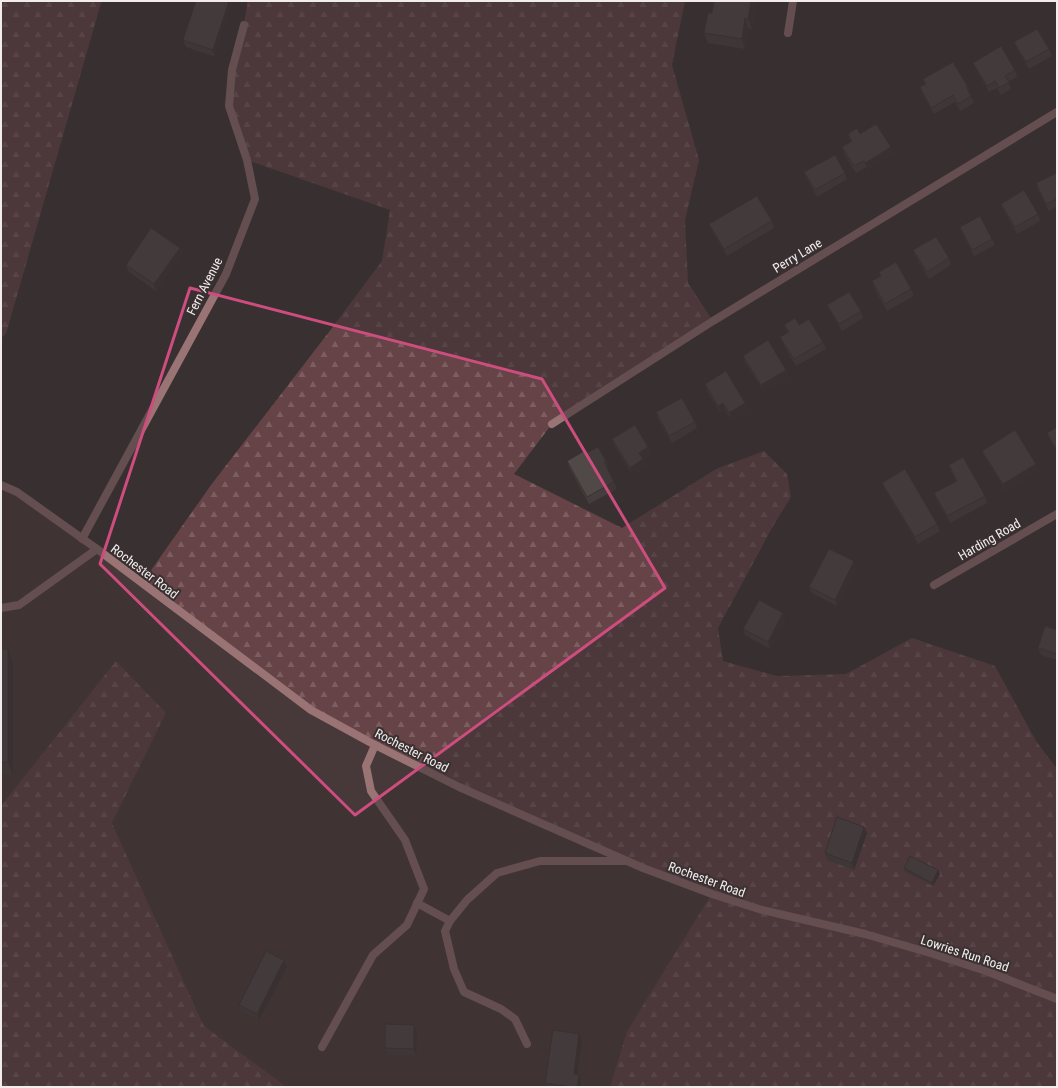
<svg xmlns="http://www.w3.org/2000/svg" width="1058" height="1088" viewBox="0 0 1058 1088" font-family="'Roboto Condensed',sans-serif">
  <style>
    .built { fill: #473839 }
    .forest { fill: url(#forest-firs) }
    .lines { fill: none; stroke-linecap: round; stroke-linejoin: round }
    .service { stroke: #9a7375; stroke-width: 8 }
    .minor { stroke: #9a7375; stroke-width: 8 }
    .tertiary { stroke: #9a7375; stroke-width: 8 }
    .wall { fill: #463e3e }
    .shaded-wall { fill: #393232 }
    .building { fill: #514848; stroke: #393232 }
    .marked { fill: none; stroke: #ce4d7f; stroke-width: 3; stroke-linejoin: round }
    .labels { text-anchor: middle; stroke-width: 4; stroke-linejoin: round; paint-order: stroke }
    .street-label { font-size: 13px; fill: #f2ecec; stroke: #393031 }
  </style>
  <defs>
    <pattern id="forest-firs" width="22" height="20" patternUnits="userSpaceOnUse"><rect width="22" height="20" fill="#654346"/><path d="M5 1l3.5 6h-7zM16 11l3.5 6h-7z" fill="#7c5e61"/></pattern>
  </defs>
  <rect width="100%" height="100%" fill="#393031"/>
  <path class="built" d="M1,485L262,672L712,894L627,1031L610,1087H287L204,1026L112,823L166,713L1,806Z"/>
  <g class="forest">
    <path d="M1,1H102L101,3L6,334L1,338Z"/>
    <path d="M248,1H685L672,65L699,160L685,220L688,283L713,321L552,424L514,474L622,528L716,469L764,451L787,474L791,497L773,526L718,628L723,661L777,676L846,674L912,638L995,666L1036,741L1057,769V1087H610L627,1031L711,895L459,787L311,710L142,583L211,485L332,328L382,261L390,210L247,160L229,106Z"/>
    <path d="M116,661L166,713L112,823L204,1026L287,1087H1V806Z"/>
  </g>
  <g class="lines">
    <g class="service">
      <path d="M1,608L19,605L97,549"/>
      <path d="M417,903L450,921"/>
      <path d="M527,1044L515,1019L501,1009L464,992L454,969L445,931L450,921L467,900L497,873L540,861H627"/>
      <path d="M322,1047L373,955L407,925L424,889L405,840L371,791L366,766L375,745"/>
    </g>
    <g class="minor">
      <path d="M788,33L793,1"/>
      <path d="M552,424L713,321L1057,112"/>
      <path d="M82,539L226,274L255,199L247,160L229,106L232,70L244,25"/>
      <path d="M934,585L1057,514"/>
    </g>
    <path class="tertiary" d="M1,485L17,492L97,549L311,710L375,745L459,787L643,868L712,894L762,910L865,934L930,953L986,971L1057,999"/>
  </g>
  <g class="wall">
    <path d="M196,1L215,57L186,47L183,40Z"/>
    <path d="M714,1H756L752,29L748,28L745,49L708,43L704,33L712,13Z"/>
    <path d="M1014,42L1049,49L1052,56L1029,69L1017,49Z"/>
    <path d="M973,63L1015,70L1017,77L1008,82L1011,89L1001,95L997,88L989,92L976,69Z"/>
    <path d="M923,79L968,87L970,93V94L974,103L960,111L955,102L934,114L922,94L920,87L925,84Z"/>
    <path d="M848,134H860L893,154L868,170L866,167L856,173L844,154L842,147L851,142Z"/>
    <path d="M804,172L845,173L847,179L817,197L807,179Z"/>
    <path d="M1057,173V207L1049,211L1038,190L1036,183Z"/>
    <path d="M1001,204L1038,214L1040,221L1017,234L1004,211Z"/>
    <path d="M772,221L774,228L727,256L712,231L709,224Z"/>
    <path d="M960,227L992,239L995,245L974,256L962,233Z"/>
    <path d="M180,248L182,254L156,291L128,271L126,265Z"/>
    <path d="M913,250L949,258L951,265L929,279L916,257Z"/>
    <path d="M879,272L911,289L914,296L887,311L874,288L872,281L880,276Z"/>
    <path d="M827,305L861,311L863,318L842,331L830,311Z"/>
    <path d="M784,325H799L823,342L826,349L796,366L783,344L780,337L788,333Z"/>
    <path d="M743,356L786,370L788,377L764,392L745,362Z"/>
    <path d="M705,384L745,403L748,409L731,420L725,410L721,413L707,391Z"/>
    <path d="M656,412L695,422L697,428L672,443L658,419Z"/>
    <path d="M1057,427V452L1050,440L1047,433Z"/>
    <path d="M612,439L651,454L643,459L646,466L632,474L614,445Z"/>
    <path d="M982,451L1038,471L1006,491L985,457Z"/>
    <path d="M585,454L606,461L608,468L607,469L614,482L617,489L589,504L569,467L567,461Z"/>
    <path d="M949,465L985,496L987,503L950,523L937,500L934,493L956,481L951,471Z"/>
    <path d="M882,483L937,524L940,531L918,544L885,489Z"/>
    <path d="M856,568L837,606L812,593L809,587Z"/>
    <path d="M786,620L770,649L745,635L743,629Z"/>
    <path d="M1057,630V660L1041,655L1038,648Z"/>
    <path d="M1,649L13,662V775H1Z"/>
    <path d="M867,833L854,870L827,860L825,853Z"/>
    <path d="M904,868L938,870L940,874L933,886L905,872Z"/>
    <path d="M287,967L259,1020L241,1011L239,1005Z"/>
    <path d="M417,1032L416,1055H387L385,1048Z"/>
    <path d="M582,1041L577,1075L581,1082V1087H547L545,1083Z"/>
  </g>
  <g class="shaded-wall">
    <path d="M229,1H233L215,57L213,50Z"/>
    <path d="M751,1H756L752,29L748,19Z"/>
    <path d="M745,18L748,28L745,49L742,39Z"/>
    <path d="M891,147L893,154L868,170L865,163Z"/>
    <path d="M180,248L182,254L156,291L154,284Z"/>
    <path d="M786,370L788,377L764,392L761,385Z"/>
    <path d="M723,403L725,410L721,413L718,406Z"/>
    <path d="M745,403L748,409L731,420L729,413Z"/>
    <path d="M648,447L651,454L642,460L639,453Z"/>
    <path d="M643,459L646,466L632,474L630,468Z"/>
    <path d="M1036,464L1038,471L1006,491L1003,484Z"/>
    <path d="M854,561L856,568L837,606L835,600Z"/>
    <path d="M783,613L786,620L770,649L768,642Z"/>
    <path d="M8,649L13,662V775L8,762Z"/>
    <path d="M864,827L867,833L854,870L852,863Z"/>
    <path d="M938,870L940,874L933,886L932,883Z"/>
    <path d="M284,960L287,967L259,1020L257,1014Z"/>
    <path d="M414,1025L417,1032L416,1055L414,1049Z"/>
    <path d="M579,1034L582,1041L576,1081L574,1074Z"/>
    <path d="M579,1075L581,1082V1087H577Z"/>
  </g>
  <g class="building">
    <path d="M196,1H229L213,50L183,40Z"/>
    <path d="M714,1H751L748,19L745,18L742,39L704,33L708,13H712Z"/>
    <path d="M1037,29L1049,49L1026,62L1014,42Z"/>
    <path d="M1001,46L1015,70L1005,76L1009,82L999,88L995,81L987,86L973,63Z"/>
    <path d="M953,62L968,87H966L971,96L958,104L953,95L931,108L920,87L926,84L923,79Z"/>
    <path d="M876,124L891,147L865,163L864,161L854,166L842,147L852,141L848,134L857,128L860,134Z"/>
    <path d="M835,155L845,173L815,190L804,172Z"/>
    <path d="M1057,173V199L1046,204L1036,183Z"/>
    <path d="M1024,190L1038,214L1015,227L1001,204Z"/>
    <path d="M757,196L772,221L724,249L709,224Z"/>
    <path d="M980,216L992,239L972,250L960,227Z"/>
    <path d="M151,228L180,248L154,284L126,265Z"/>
    <path d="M936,237L949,258L927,272L913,250Z"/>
    <path d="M896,262L911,289L885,304L872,281L881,276L879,272Z"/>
    <path d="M849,292L861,311L839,324L827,305Z"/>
    <path d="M795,318L799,325L809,319L823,342L794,359L780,337L789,332L784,325Z"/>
    <path d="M768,340L786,370L761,385L743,356Z"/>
    <path d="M726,371L745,403L729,413L723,403L718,406L705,384Z"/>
    <path d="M682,398L695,422L669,436L656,412Z"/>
    <path d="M635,425L648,447L639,453L643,459L630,468L612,439Z"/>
    <path d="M1057,427V450L1047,433Z"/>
    <path d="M1015,430L1036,464L1003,484L982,451Z"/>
    <path d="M598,447L606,461L604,462L614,482L587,497L567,461L584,451L585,454Z"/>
    <path d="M963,457L985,496L947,516L934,493L957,481L949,465Z"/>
    <path d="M905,469L937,524L915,537L882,483Z"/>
    <path d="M829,549L854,561L835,600L809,587Z"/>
    <path d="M759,600L783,613L768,642L743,629Z"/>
    <path d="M1045,626L1057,630V654L1038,648Z"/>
    <rect x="1" y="649" width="7" height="113"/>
    <path d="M837,817L864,827L852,863L825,853Z"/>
    <path d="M910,856L938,870L932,883L904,868Z"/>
    <path d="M266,951L284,960L257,1014L239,1005Z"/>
    <path d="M385,1024L414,1025V1049L385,1048Z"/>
    <path d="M553,1030L579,1034L574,1074L579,1075L577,1087H572L545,1083Z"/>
  </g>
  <path d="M0 0H1058V1088H0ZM190,288L542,379L665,588L355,815L100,564Z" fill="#393031" fill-opacity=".55" fill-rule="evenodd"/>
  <path class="marked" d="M190,288L542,379L665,588L355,815L100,564Z"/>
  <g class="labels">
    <g class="street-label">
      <text transform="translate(797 255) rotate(-31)" y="5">Perry Lane</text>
      <text transform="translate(204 286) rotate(-63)" y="5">Fern Avenue</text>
      <text transform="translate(989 539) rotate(-30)" y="5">Harding Road</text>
      <text transform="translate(145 571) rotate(37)" y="5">Rochester Road</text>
      <text transform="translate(412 750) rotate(27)" y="5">Rochester Road</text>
      <text transform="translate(707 879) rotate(20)" y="5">Rochester Road</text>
      <text transform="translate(965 953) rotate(18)" y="5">Lowries Run Road</text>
    </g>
  </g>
  <rect width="1058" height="1088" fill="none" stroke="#f2ecec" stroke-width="4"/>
</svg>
